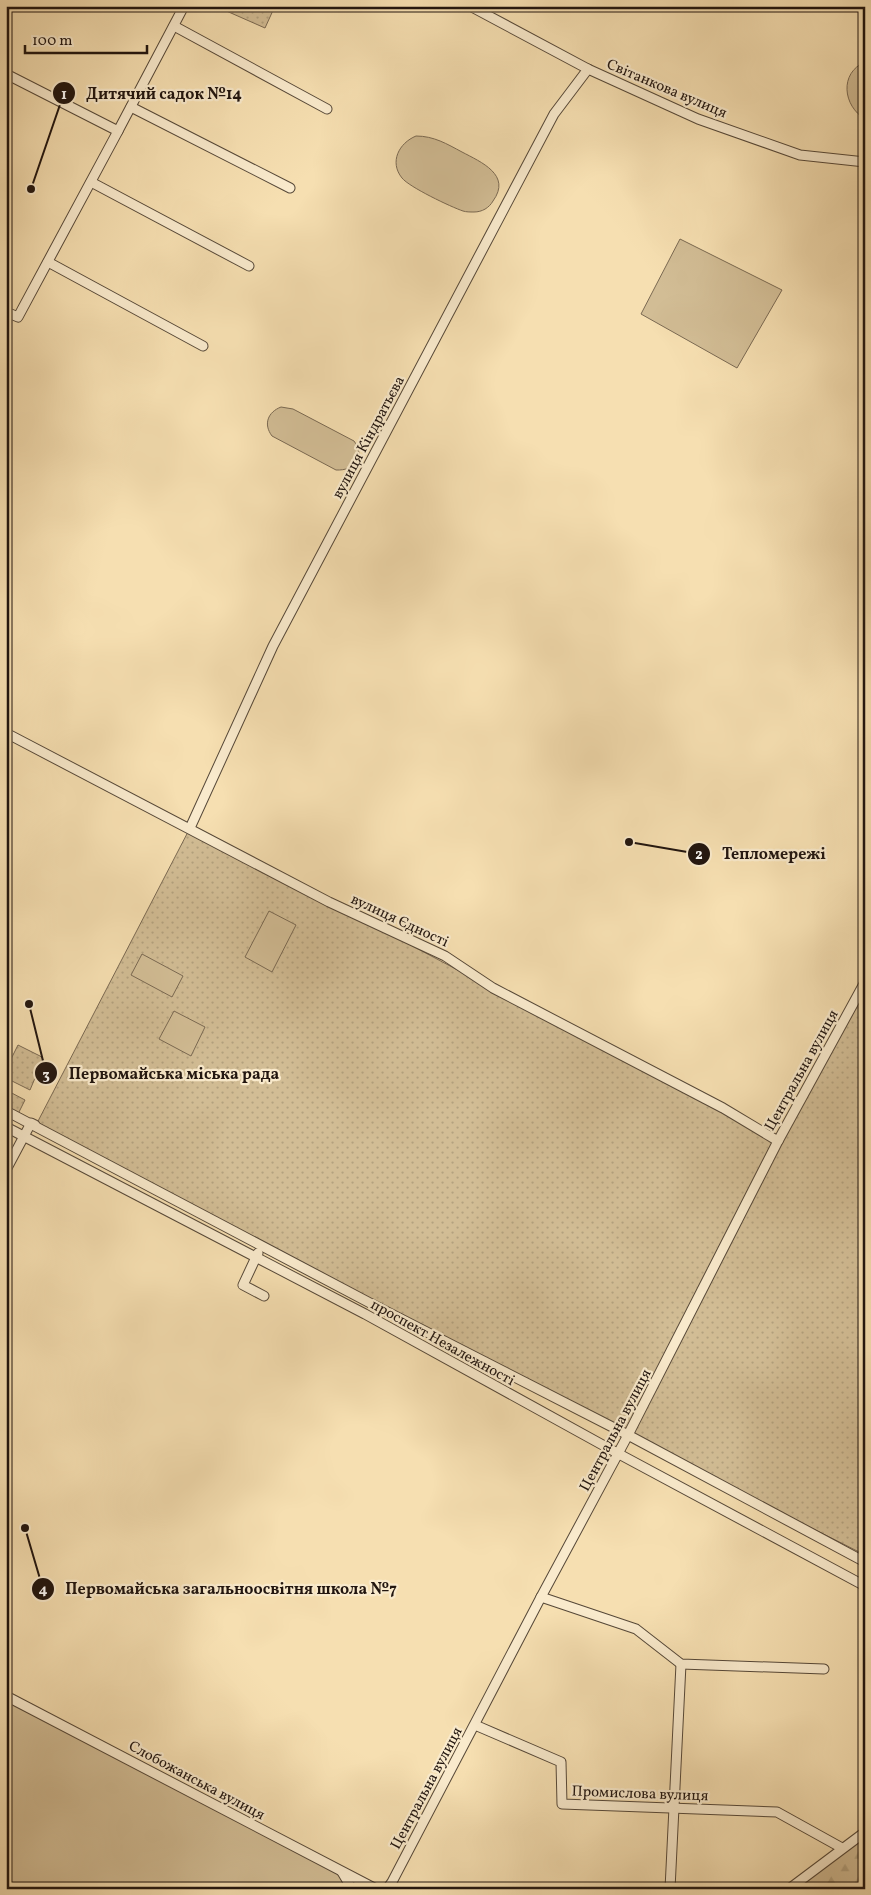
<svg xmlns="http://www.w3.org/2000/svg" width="871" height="1895" viewBox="0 0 871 1895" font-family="Vollkorn,serif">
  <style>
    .grass { fill: url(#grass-dots); stroke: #7a6952 }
    .forest { fill: url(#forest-firs); stroke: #7a6952 }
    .garden { fill: #d2bd95; stroke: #7a6952 }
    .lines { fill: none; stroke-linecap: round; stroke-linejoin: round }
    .minor-casing { stroke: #564838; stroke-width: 11 }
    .minor { stroke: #f9eacc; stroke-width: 9 }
    .labels { text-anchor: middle; stroke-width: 4.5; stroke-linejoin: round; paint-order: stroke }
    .street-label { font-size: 15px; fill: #21150f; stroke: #f9eacc }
    .leader { fill: none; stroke: #21150f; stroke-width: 2 }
    .callout-dot { fill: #21150f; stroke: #f9eacc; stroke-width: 2 }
    .mark-label { font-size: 15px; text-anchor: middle; font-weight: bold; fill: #fff }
    .callout-label { font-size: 16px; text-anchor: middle; font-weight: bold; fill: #21150f; stroke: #f9eacc; stroke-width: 4.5; stroke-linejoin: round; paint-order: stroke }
  </style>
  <defs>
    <pattern id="grass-dots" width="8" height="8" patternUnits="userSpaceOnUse" patternTransform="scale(1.25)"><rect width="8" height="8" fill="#d2bd95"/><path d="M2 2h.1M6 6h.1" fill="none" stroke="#b4a27f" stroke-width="1.8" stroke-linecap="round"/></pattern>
    <pattern id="forest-firs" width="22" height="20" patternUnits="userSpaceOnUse" patternTransform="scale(1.25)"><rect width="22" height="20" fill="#d2bd95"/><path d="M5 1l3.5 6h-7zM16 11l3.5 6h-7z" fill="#b4a27f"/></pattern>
  </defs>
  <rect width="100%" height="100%" fill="#f6dfb1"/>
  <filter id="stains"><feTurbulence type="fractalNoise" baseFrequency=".004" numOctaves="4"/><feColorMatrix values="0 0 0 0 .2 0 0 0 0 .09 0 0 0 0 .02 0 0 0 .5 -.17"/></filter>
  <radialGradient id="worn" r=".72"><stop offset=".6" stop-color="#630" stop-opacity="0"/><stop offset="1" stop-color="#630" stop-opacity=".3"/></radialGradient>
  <g class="grass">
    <path d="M215,6H275L265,28Z"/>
    <path d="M190,828L778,1140L860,994L865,996V1555L628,1435L36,1125Z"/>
    <path d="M18,1045L40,1056L43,1059L30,1090L6,1078V1069Z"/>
    <path d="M6,1090L25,1100L17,1116L6,1111Z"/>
  </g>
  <path class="forest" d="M865,1832V1883L858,1889H789Z"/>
  <g class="garden">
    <path d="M865,62V119C843,106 839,73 865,62Z"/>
    <path d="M416,136C434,136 447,144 462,152C481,162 512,175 493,201C489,208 482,212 474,212C470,212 466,212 463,211C451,207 409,187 402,178C389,162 399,143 416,136Z"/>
    <path d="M680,239L782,290L737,368L641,314Z"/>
    <path d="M281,407L293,409L354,441C366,457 355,471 336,470L272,436C263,424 268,412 281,407Z"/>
    <path d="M269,911L296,925L272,972L245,957Z"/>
    <path d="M142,954L183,976L172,997L131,975Z"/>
    <path d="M174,1011L205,1027L191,1056L159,1039Z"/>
    <path d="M6,1696L342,1871L352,1889H6Z"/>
  </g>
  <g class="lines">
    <defs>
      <g id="minor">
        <path d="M470,6L588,69L698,119L800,155L865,162"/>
        <path d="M174,26L327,109"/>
        <path d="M6,74L118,131L18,317L6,312"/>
        <path d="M131,107L290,188"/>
        <path d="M118,131L184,6"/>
        <path d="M91,182L249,266"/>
        <path d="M48,262L203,346"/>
        <path d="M6,733L329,902L445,956L493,988L723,1108L778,1141"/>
        <path d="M190,828L273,646L554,114L588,69"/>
        <path d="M6,1111L370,1303L628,1435L865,1562"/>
        <path d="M6,1127L365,1314L619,1454L865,1586"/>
        <path d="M6,1170L31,1123L35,1125"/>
        <path d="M258,1253L243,1285L264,1296"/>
        <path d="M541,1597L636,1629L681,1664L824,1669"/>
        <path d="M6,1696L376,1889"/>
        <path d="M475,1725L561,1762L562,1804L777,1812L842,1848"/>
        <path d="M342,1872L352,1889"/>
        <path d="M387,1889L392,1882L541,1597L628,1435L778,1141L865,982"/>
        <path d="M670,1889L681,1664"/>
        <path d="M789,1889L865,1832"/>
      </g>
    </defs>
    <use href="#minor" class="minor-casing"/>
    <use href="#minor" class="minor"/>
  </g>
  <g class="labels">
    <g class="street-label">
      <text transform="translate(667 88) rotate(23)" y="5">Світанкова вулиця</text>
      <text transform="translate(368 437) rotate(-62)" y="5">вулиця Кіндратьєва</text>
      <text transform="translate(400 920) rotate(25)" y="5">вулиця Єдності</text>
      <text transform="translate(801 1070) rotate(-61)" y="5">Центральна вулиця</text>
      <text transform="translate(443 1342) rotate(29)" y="5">проспект Незалежності</text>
      <text transform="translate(615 1430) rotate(-62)" y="5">Центральна вулиця</text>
      <text transform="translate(197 1780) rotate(28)" y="5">Слобожанська вулиця</text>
      <text transform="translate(426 1788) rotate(-62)" y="5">Центральна вулиця</text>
      <text transform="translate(640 1793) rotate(2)" y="5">Промислова вулиця</text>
    </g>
  </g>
  <path class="leader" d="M31 189L64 93M629 842L699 854M29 1004L46 1073M25 1528L43 1589"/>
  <g class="callout-dot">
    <circle cx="31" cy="189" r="5"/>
    <circle cx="629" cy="842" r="5"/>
    <circle cx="29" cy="1004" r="5"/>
    <circle cx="25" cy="1528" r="5"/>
    <circle cx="64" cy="93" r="12"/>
    <circle cx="699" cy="854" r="12"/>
    <circle cx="46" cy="1073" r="12"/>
    <circle cx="43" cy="1589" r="12"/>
  </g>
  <g class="mark-label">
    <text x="64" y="99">1</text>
    <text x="699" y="859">2</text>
    <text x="46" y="1079">3</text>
    <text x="43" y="1594">4</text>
  </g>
  <g class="callout-label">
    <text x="164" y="99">Дитячий садок №14</text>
    <text x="774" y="859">Тепломережі</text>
    <text x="174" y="1079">Первомайська мiська рада</text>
    <text x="231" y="1594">Первомайська загальноосвітня школа №7</text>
  </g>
  <rect width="871" height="1895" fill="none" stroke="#f6dfb1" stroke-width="25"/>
  <rect x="8" y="8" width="856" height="1880" fill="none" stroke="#21150f" stroke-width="2.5"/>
  <rect x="12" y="12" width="846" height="1870" fill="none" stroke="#21150f"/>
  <path d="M25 45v8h122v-8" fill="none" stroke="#21150f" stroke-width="2.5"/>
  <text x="32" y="45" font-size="15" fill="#21150f" stroke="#f9eacc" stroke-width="4" paint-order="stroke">100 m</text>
  <rect width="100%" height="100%" filter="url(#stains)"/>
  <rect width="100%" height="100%" fill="url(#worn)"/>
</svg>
